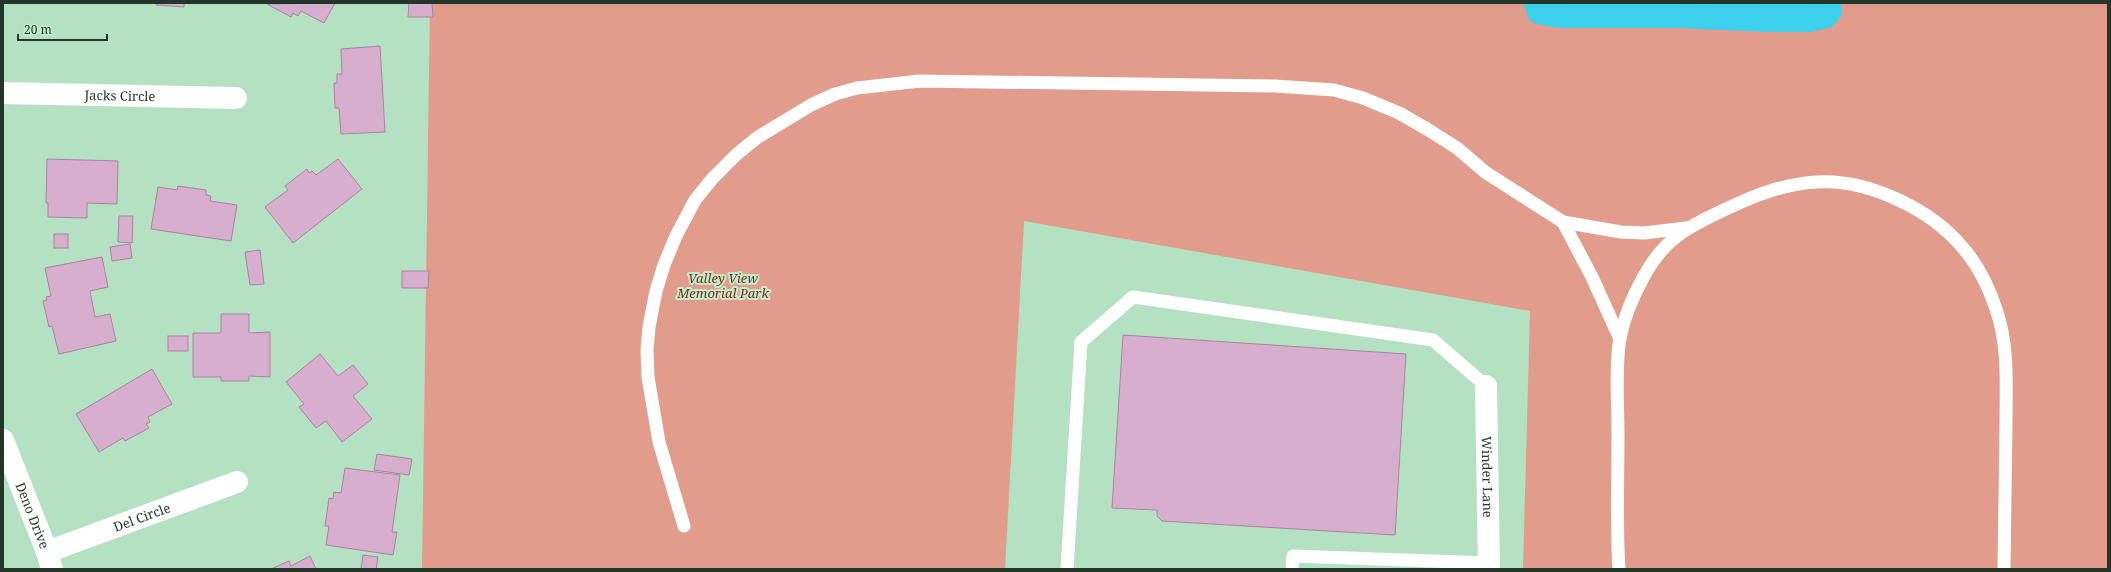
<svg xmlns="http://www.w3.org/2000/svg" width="2111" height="572" viewBox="0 0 2111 572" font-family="'Noto Serif',serif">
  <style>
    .green { fill: #e19c8c }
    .water { fill: #3ed1ed }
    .building { fill: #d8aecf; stroke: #aa83a2 }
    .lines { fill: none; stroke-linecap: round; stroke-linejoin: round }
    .lane { stroke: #fff; stroke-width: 13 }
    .street { stroke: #fff; stroke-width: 22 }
    .labels { text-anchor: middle; stroke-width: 4; stroke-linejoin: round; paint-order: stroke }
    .street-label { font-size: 13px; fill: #243629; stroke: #c1eece }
    .park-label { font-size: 13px; font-style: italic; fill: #7f2815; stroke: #c1eece }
  </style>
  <rect width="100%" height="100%" fill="#b4e1c1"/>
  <path class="green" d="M430,3H2108V569H1523L1530,311L1024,221L1005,569H422Z"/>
  <path class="water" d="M1523,3H1842L1841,16L1832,27L1811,32H1768L1678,28H1559L1536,24L1529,20Z"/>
  <g class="building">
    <path d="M157,3H184V7L156,5Z"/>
    <path d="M335,3L324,23L301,11L298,16L293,13L291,17L267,4Z"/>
    <path d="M409,3H432L433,17H408Z"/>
    <path d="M380,46L385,132L341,134L339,108H335L334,83H337V74H342L341,49Z"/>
    <path d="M47,159L118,161L117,204L87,203V218L48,217V203H46Z"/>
    <path d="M338,159L362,189L293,243L265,207L288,190L285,186L307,169L309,173L312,171L316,175Z"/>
    <path d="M178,186L206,190V195L211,196L210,201L237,205L231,241L151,229L158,187L177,190Z"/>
    <path d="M119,216H133L132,243L118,242Z"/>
    <rect x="54" y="234" width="14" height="14"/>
    <path d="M130,244L132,258L112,261L110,247Z"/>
    <path d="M260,250L264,284L250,285L245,252Z"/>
    <path d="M102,257L108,287L90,291L95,317L110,314L116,341L59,354L52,326L49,327L43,301L47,300L46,297L51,296L45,268Z"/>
    <path d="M402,271H429L428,288H402Z"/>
    <path d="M221,314H249V333L270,332V377L249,376V381H221V377H193V333H221Z"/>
    <path d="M1123,335L1406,354L1395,535L1162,521L1157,516V510L1112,508Z"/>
    <rect x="168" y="336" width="20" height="15"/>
    <path d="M320,354L338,376L353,365L368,384L353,396L372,419L342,442L326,421L316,428L299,407L304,404L286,382Z"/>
    <path d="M152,369L172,404L148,417L150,422L146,424L149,428L125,441L123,438L99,452L76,414Z"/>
    <path d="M377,454L412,459L409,475L374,470Z"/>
    <path d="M345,468L400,475L392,532H397L393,555L326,545L329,526H325L329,498L333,499L334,492L341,493Z"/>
    <path d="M363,555L378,557L376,569H361Z"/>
    <path d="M310,556L316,569H271L289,561L291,566L293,565Z"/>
  </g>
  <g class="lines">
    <g class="lane">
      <path d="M1563,222L1592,277L1620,339"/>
      <path d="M684,526L659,442L648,377L647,350L649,327L656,291L664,265L676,236L695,200L712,179L737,154L758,137L811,105L835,94L857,88L920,81L1275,86L1334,90L1363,98L1399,113L1427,129L1457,148L1485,172L1563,222L1621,232L1644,233L1686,228"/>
      <path d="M1067,569L1081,342L1133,297L1433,340L1486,386"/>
      <path d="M1292,569L1293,556L1488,563"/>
      <path d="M1619,569C1616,524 1618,479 1618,434C1618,405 1615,366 1620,338C1624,318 1633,296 1643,278C1664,238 1688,227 1726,209C1755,195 1784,184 1817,182C1868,179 1931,209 1963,248C1978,265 1989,288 1996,309C2009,346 2006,385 2006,424C2005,472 2005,521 2004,569"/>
    </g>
    <g class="street">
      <path id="s1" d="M3,93L236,98"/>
      <path id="s2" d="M1486,386L1489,569"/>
      <path id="s3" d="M3,440L47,552L52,569"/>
      <path id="s4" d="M47,552L237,482"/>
    </g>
  </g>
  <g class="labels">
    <g class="street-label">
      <text dy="5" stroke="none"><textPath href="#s1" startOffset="117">Jacks Circle</textPath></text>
      <text dy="5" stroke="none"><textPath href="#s2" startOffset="91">Winder Lane</textPath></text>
      <text dy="5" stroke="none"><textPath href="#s3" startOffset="81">Deno Drive</textPath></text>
      <text dy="5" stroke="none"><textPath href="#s4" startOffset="101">Del Circle</textPath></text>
    </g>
    <g class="park-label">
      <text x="723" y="283">Valley View<tspan x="723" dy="15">Memorial Park</tspan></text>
    </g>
  </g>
  <rect width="2111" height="572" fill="none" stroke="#243629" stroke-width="8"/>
  <path d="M18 34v6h89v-6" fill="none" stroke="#243629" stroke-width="2"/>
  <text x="24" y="34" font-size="12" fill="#243629" stroke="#c1eece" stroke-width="3" paint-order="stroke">20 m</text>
</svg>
